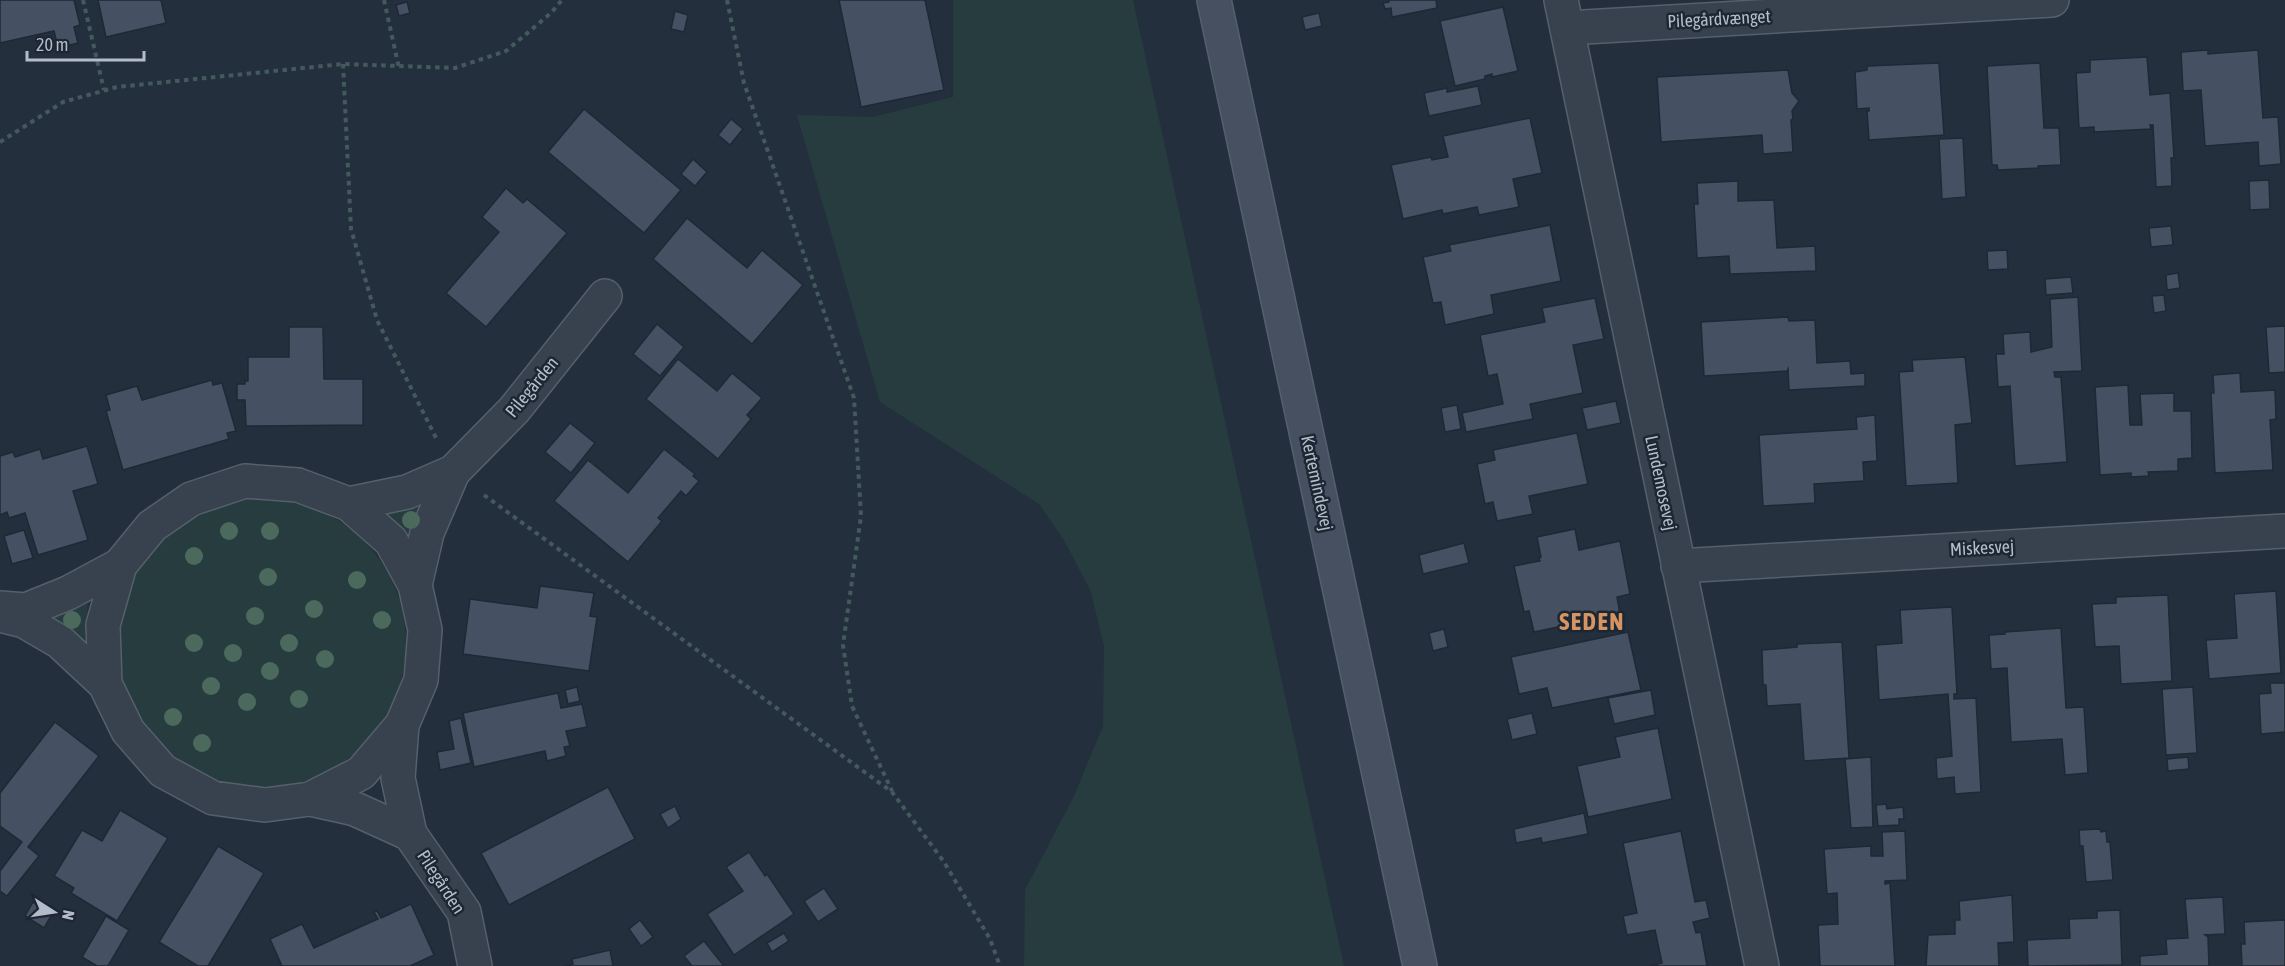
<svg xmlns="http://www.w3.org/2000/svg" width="2285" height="966" viewBox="0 0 2285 966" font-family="'Asap Condensed',sans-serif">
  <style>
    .green { fill: #263c3f }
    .building { fill: #455162; stroke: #1f2835; stroke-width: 1.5 }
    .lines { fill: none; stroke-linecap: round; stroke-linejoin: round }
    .minor-casing { stroke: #565f6c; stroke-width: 36 }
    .secondary-casing { stroke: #565f6c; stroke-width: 36 }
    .path { stroke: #44595c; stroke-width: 4; stroke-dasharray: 4.5 4.5; stroke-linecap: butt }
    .minor { stroke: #38414e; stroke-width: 33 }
    .secondary { stroke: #465061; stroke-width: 33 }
    .tree { fill: #4b6a5d }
    .labels { text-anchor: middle; stroke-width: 5; stroke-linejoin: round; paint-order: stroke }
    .street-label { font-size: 18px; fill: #b4bcc9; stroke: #1d2633 }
    .district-label { font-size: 24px; font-weight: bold; letter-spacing: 1.5px; fill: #d59563; stroke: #1d2633 }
  </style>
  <rect width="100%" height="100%" fill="#242f3e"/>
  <g class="green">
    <path d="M953,0H1133L1344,966H1024L1025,890L1074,796L1103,726L1104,646L1091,592L1064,540L1039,504L880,402L797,115L873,117L953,97Z"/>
    <path d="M435,491L411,543L385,514Z"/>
    <circle cx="261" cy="643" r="145"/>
    <path d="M88,601L84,648L43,618Z"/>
  </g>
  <g class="building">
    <path d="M0,0H74L80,25L74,27L78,43L58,48L54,31L0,43Z"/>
    <path d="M98,0H161L166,23L106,37Z"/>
    <path d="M839,0H925L944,90L861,107Z"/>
    <path d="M1388,0H1436L1437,8L1392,17L1391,8L1385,9L1383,3L1389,2Z"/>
    <path d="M407,2L410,13L399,16L396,5Z"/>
    <path d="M1503,7L1518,71L1492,77V74L1485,76V79L1455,86L1440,21Z"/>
    <path d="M675,11L688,15L684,32L671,29Z"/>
    <path d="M1319,13L1322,26L1305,30L1302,17Z"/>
    <path d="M2208,50V54L2258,50L2263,118L2278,117L2281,164L2259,166L2258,142L2205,146L2201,90L2183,91L2181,52Z"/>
    <path d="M2147,57L2150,95L2170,93L2174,158H2171L2172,186L2156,187L2153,125H2150L2151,129L2094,132V127L2079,128L2076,73L2090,72V60Z"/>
    <path d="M1939,63L1944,135L1869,140L1867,111H1869V108L1857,109L1855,72L1867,70V66Z"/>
    <path d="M2040,63L2044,128H2059L2061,165L2038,166V168L1998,170L1997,165H1992L1987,66Z"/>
    <path d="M1788,70L1792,93L1799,101L1792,111L1793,119L1791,120L1793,152L1763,154L1762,135L1661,142L1657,77Z"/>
    <path d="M1478,86L1482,105L1429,116L1424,93L1447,88V92Z"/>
    <path d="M584,109L681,190L644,233L548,152Z"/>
    <path d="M1530,118L1542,173L1513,179L1519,207L1479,215L1477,207L1443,214L1442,210L1403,219L1391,165L1431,157L1432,160L1448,157L1443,136Z"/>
    <path d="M731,119L743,129L730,145L718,135Z"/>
    <path d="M1963,138L1966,197L1942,199L1939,139Z"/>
    <path d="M693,159L707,172L695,186L681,174Z"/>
    <path d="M2269,180L2270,209L2250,210L2249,181Z"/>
    <path d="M1738,181V201L1774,200L1777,248L1815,246L1816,271L1730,274L1729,256L1697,258L1694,204H1698L1697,183Z"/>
    <path d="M506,188L523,203L527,199L567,233L486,327L446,293L499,232L482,217Z"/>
    <path d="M687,218L747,268L762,250L803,285L752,344L653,259Z"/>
    <path d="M1550,225L1561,281L1491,295L1494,314L1445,325L1441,302L1433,303L1423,257L1451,251L1449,245Z"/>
    <path d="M2171,226L2173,245L2151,247L2149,228Z"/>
    <path d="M2007,250L2008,269L1988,270L1987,251Z"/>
    <path d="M2178,273L2180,288L2167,290L2166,275Z"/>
    <path d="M2071,277L2073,293L2046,295L2045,279Z"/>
    <path d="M2164,295L2166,311L2154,313L2152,296Z"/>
    <path d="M2078,297L2082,371L2054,372L2055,377H2061L2067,462L2015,466L2010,386L1998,387L1996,354H2004L2003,334L2030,332L2031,352L2052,347L2050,299Z"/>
    <path d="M1595,298L1604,339L1573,345L1583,393L1530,404L1533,419L1466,432L1462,413L1503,404L1497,374L1488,376L1480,335L1545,322L1542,308Z"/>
    <path d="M1788,317L1789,321L1815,320L1817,363L1850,361L1851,374L1865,373V386L1789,390L1788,369L1787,371L1704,376L1701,322Z"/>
    <path d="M657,324L684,347L660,376L633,354Z"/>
    <path d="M2285,326V372L2269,373L2266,327Z"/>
    <path d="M289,327H323L324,379H363V425L246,426L245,400H237V384H245V381H248V357H289Z"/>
    <path d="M1965,357L1972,423L1955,425L1958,483L1906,486L1899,372L1913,371L1912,360Z"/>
    <path d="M678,359L717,391L732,373L762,398L747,415L751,419L718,459L646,399Z"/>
    <path d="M2240,373L2241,392L2275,390L2276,419L2270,420L2273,470L2215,473L2211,393H2214L2213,375Z"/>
    <path d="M212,380L213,385L222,383L236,431L227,433L229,439L123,470L106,411L110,410L106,395L137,386L142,400Z"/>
    <path d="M2128,385L2130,425H2142L2140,394L2174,393V411H2191L2192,458L2178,459V471L2148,472L2149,476L2131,477V473L2100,475L2095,387Z"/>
    <path d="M1616,401L1621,423L1587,430L1582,408Z"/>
    <path d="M1457,405L1461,429L1445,432L1441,408Z"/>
    <path d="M1875,415L1877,461L1863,462L1864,481L1814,484L1815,503L1763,506L1759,435L1857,429L1856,417Z"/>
    <path d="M570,423L595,443L571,473L545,452Z"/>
    <path d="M1577,433L1588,484L1529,496L1533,514L1497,521L1493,502L1485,504L1477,464L1495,460L1493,450Z"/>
    <path d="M87,446L98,484L73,491L88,540L38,555L25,513L9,518L7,512L0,515V456L13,452L15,457L40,449L43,459Z"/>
    <path d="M664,449L695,474L693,476L699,481L686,496L681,491L658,518L662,521L628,562L554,501L588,460L628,493Z"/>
    <path d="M1575,529L1579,550L1620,541L1630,594L1617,597L1620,614L1534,632L1529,611L1524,612L1514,566L1540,561L1539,558L1541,557L1537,537Z"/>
    <path d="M24,530L33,558L12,564L4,536Z"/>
    <path d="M1464,543L1469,563L1423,574L1419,555Z"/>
    <path d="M540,586L594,593L590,616L597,617L589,671L463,654L470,599L537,608Z"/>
    <path d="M2276,591L2281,673L2209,679L2206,640L2237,638L2234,594Z"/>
    <path d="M2168,595L2172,681L2121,684L2119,646L2095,647L2092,604L2116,603V597Z"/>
    <path d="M1952,607L1957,694H1954V699L1976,698L1981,792L1955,794L1954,777L1937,779L1936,758L1952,756L1948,694L1879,700L1876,645L1902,643L1900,610Z"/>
    <path d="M2061,628L2066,708L2084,707L2088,773L2065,775L2062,739L2011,742L2007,668L1991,669L1989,635L2005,634V632Z"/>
    <path d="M1444,629L1448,647L1433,651L1429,633Z"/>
    <path d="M1628,632L1641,690L1552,708L1547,688L1519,694L1511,657Z"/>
    <path d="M1842,642L1849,758L1804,761L1800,704L1767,706L1766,685H1763L1762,650L1797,647V644Z"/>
    <path d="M2270,683H2285V732L2261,734L2259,694L2271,693Z"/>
    <path d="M577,687L580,701L568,704L565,690Z"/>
    <path d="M2193,687L2197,753L2166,755L2162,689Z"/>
    <path d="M1651,690L1655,715L1614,724L1608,698Z"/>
    <path d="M558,693L561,708L582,704L587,727L566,731L570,746L564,747L566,756L547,761L545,751L474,767L463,713Z"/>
    <path d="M1532,713L1537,734L1512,740L1507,719Z"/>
    <path d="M461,718L471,763L440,770L437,752L454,749L449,721Z"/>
    <path d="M55,722L99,756L28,847L39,856L7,896L0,891V871L22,842L0,826V793Z"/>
    <path d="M1658,728L1672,799L1588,817L1577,766L1620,757L1615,737Z"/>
    <path d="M1871,757L1873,827L1851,828L1845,759Z"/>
    <path d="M2188,757L2189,769L2168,771L2167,759Z"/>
    <path d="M608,787L635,839L509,905L481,853Z"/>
    <path d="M1886,804L1887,809L1903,807L1904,819H1899V825L1878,826L1876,805Z"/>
    <path d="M675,806L681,819L668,828L660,814Z"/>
    <path d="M120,810L168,838L117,921L71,893L74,888L54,876L82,830L102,841Z"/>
    <path d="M1584,813L1588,834L1542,843L1541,838L1516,843L1514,829Z"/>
    <path d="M2100,829L2101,832L2106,831L2107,842H2110L2113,880L2086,882L2083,846H2080L2079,830Z"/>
    <path d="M1681,831L1695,902L1706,900L1710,918L1693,922L1696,933L1701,932L1707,966H1650L1662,963L1655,930L1627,935L1623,916L1637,913L1623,843Z"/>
    <path d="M1905,831L1907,880L1885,881V884L1890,883L1895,966H1820L1818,925L1838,924L1837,893L1827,894L1824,849L1871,846V856H1883L1882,832Z"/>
    <path d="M218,846L264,873L208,966H198L159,942Z"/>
    <path d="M749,852L765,876L767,874L794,914L734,955L707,914L743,891L726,867Z"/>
    <path d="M824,888L838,909L818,922L804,901Z"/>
    <path d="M2012,895L2014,942L1998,943L1999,966H1926L1928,935L1955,934V920H1960L1959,901Z"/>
    <path d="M2223,897L2225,934L2205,935L2208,937L2209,966H2140V956L2167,954L2166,939L2188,938L2185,899Z"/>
    <path d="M33,902L52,914L44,928L25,916Z"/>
    <path d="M411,904L434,955L410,966H282L270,939L302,924L314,948L378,919L374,912L377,911L381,918Z"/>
    <path d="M2120,910L2122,965L2028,966L2027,940L2070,938L2069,919L2097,918V911Z"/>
    <path d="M106,916L129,930L108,966H97L82,957Z"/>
    <path d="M640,920L653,937L641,946L629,929Z"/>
    <path d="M2285,920V966H2242L2241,944H2245L2244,922Z"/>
    <path d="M784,933L789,941L772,952L767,943Z"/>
    <path d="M704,941L724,966H692L684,956Z"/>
    <path d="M610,950L613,966H564L573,964L572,959Z"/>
  </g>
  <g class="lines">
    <defs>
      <g id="minor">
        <path d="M1561,0L1762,966"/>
        <path d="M1567,28L2052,0"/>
        <path d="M349,504L407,492L453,472L514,410L605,296"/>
        <path d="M1678,566L2285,531"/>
        <path d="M415,585L427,533L453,472"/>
        <path d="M0,608L26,610L68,593L120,565"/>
        <path d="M0,615L24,621L60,642L105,684L128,731L163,771L213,798L265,805L310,799L361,773L402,725L421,680L425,630L415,585L391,541L349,504L298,485L245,481L191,499L152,526L120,565L103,625L105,684"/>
        <path d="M402,725L398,778L410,834L464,912L475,966"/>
        <path d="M310,799L355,809L410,834"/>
      </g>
      <path id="secondary" d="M1214,0L1420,966"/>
    </defs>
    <use href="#minor" class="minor-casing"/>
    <use href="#secondary" class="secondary-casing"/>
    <g class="path">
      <path d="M83,0L104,90"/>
      <path d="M384,0L399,68"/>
      <path d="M727,0L744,83L854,398L861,516L843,645L852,706L892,791"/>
      <path d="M343,64L351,229L377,320L436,438"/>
      <path d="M0,142L63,102L117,87L343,64L455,68L506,51L551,13L562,0"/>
      <path d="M484,495L892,792L944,862L990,939L1000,966"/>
    </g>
    <use href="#minor" class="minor"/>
    <use href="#secondary" class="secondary"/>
  </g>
  <g class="tree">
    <circle cx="411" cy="520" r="9"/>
    <circle cx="229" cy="531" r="9"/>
    <circle cx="270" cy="531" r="9"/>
    <circle cx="194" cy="556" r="9"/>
    <circle cx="268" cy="577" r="9"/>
    <circle cx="357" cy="580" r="9"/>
    <circle cx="314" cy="609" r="9"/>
    <circle cx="255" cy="616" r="9"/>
    <circle cx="72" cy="620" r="9"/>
    <circle cx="382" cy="620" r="9"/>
    <circle cx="194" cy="643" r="9"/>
    <circle cx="289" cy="643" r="9"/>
    <circle cx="233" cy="653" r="9"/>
    <circle cx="325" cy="659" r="9"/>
    <circle cx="270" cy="671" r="9"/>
    <circle cx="211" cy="686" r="9"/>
    <circle cx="299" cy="699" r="9"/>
    <circle cx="247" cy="702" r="9"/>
    <circle cx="173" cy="717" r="9"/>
    <circle cx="202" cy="743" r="9"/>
  </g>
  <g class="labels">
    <g class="street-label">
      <text transform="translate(1719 19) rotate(-3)" y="6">Pilegårdvænget</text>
      <text transform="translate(532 387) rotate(-51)" y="6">Pilegården</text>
      <text transform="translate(1317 483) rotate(78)" y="6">Kertemindevej</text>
      <text transform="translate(1661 483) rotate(78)" y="6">Lundemosevej</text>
      <text transform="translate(1982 548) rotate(-3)" y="6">Miskesvej</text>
      <text transform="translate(441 882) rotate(57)" y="6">Pilegården</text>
    </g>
    <g class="district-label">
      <text x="1592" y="630">SEDEN</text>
    </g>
  </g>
  <g transform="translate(54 912) rotate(102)" stroke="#1d2633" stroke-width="4.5" paint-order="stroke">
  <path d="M0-4.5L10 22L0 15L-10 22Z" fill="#b4bcc9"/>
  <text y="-9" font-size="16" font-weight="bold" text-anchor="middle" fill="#b4bcc9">N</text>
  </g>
  <path d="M27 51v9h117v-9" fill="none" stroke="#b4bcc9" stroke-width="3"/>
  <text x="36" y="51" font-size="18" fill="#b4bcc9" stroke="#1d2633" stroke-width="4.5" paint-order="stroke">20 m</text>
</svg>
